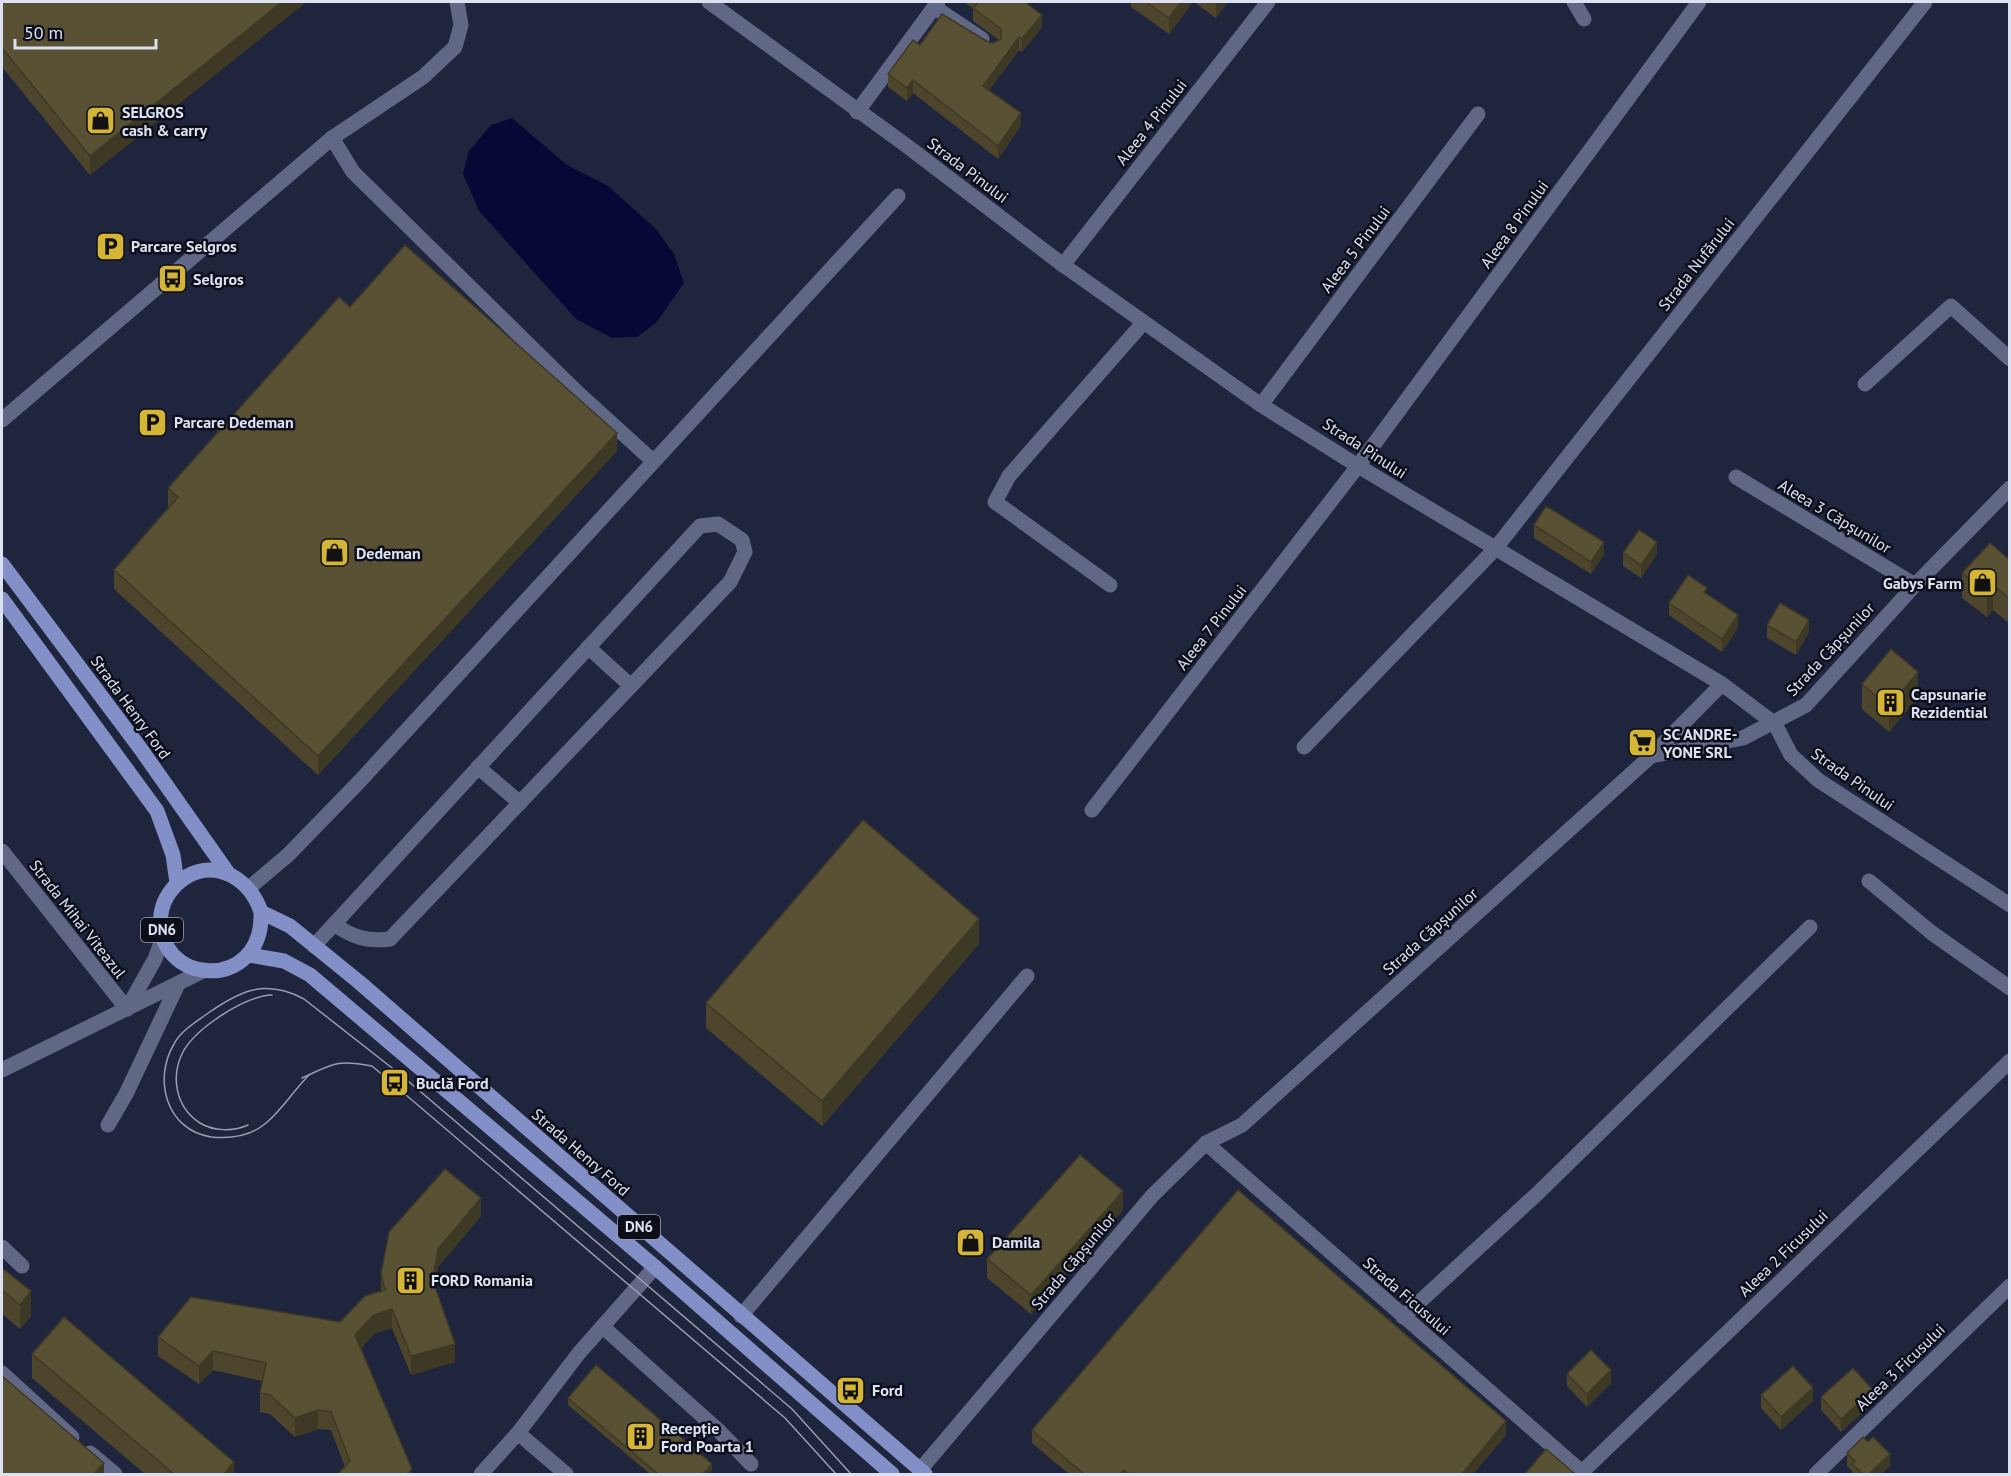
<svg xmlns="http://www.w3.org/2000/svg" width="2011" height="1476" viewBox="0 0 2011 1476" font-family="'PT Sans',sans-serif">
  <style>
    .water { fill: #070836 }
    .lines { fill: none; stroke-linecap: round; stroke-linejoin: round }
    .minor { stroke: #606885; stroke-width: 15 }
    .major { stroke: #8290c7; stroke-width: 15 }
    .tram { stroke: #989db1; stroke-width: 1.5 }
    .wall { fill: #4d462c }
    .shaded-wall { fill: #3e3924 }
    .building { fill: #595133; stroke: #3e3924; stroke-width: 1.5 }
    .labels { text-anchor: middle; stroke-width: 5; stroke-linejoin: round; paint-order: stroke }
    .shield { fill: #0c0f19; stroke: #9ea3b2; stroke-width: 1.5 }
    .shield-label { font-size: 15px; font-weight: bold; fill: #dde2f3 }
    .poi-label { font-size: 16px; font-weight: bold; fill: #dde2f3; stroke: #0c0f19; text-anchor: start }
    .street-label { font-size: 16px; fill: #dde2f3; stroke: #0c0f19 }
  </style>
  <rect width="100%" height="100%" fill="#1f253d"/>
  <path class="water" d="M512,118L567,165L608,186L656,229L674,254L684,283L656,323L637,337L612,338L576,319L479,211L463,174L469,151L491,125Z"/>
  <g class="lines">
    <g class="minor">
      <path d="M709,2L907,146L1063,265L1261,405L1358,466L1722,684L1775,724L1791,755L1818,780L2010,905"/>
      <path d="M1574,2L1584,19"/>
      <path d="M934,7L982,39"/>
      <path d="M857,112L938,2"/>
      <path d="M332,138L353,172L577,392L653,461"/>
      <path d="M1063,265L1268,2"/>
      <path d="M1865,384L1951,306L2010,359"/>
      <path d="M1261,405L1478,114"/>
      <path d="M2,420L332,138L423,77L455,47L461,25L457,2"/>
      <path d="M1736,477L1915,585"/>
      <path d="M1110,585L995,502L1009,476L1143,323"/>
      <path d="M588,647L631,686"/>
      <path d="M1304,747L1495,549L1925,2"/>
      <path d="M1651,756L1743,738L1806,705L1915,585L2010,488"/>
      <path d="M478,767L520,803"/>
      <path d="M1092,810L1358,466L1699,2"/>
      <path d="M2,851L127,1009"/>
      <path d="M1869,881L1932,933L2010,988"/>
      <path d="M249,888L288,855L359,782L898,196"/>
      <path d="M314,946L700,526L718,524L742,540L745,552L730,582L390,939C367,942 352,937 334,924"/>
      <path d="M127,1009L155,959L163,937"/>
      <path d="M2,1070L203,971"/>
      <path d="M108,1125L126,1094L178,984"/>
      <path d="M1206,1143L1584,1474"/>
      <path d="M2,1247L22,1266"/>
      <path d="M741,1316L1027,976"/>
      <path d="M1403,1317L1538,1193L1810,927"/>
      <path d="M603,1327L718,1430L751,1464"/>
      <path d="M2,1373L72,1437"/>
      <path d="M518,1433L566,1474"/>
      <path d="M90,1453L115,1474"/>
      <path d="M920,1470L1152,1196L1206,1143L1242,1125L1651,756L1722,684"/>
      <path d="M1582,1472L2010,1061"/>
      <path d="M481,1474L518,1433L579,1353L655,1267"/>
      <path d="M1816,1474L2010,1286"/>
    </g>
    <g class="major">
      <path d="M2,564L140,748L228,873"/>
      <path d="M2,599L157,811L173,855L177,883"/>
      <path d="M261,912C264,994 153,986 161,914C163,899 173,885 186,877C218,858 251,881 261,912L290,926L359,982L925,1474"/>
      <path d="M249,955L284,961L310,975L655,1267L892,1474"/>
    </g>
    <g class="tram">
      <path d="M309,1075C294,1090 282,1110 266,1123C250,1137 231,1139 211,1137C166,1130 153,1079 174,1044C180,1032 194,1023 204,1016C239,991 264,978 304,999L401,1075L792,1409L851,1474"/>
      <path d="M302,1078C333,1064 336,1059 372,1066L785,1418L836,1474"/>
      <path d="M248,1125C233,1132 213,1131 200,1123C175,1107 170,1075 184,1050C198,1027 245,996 272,995"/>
    </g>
  </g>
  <g class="wall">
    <path d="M2,2H306L90,175L2,67Z"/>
    <path d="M963,2H1025L1042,27L1022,52L1019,50L989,90L1021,125L998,159L913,93L907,101L888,87V74L920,45L988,42L993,43L999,40L973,21V8Z"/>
    <path d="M1131,2H1193L1169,34L1131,7Z"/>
    <path d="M1194,2H1228L1216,18Z"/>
    <path d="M350,307L617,451L318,775L114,589V570L169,508L168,507V488Z"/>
    <path d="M1534,525L1604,554L1591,574L1534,538Z"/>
    <path d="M1623,553L1657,554L1641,578L1623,566Z"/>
    <path d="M2010,560V624L1993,610L1987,617L1962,598V573Z"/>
    <path d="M1669,603L1738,628L1722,652L1669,615Z"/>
    <path d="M1767,625L1809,632L1796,655L1767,638Z"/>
    <path d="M1862,684L1918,697L1889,732L1862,709Z"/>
    <path d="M979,944L822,1126L706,1028V1003Z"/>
    <path d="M1123,1210L1031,1314L987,1278V1259Z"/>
    <path d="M481,1216L438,1267L435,1286L455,1362L411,1375L392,1328L374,1334L361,1348L412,1474L345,1467L331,1430L318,1429L295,1437L270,1414L260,1412V1393L262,1381L213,1370L199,1384L158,1356V1337L340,1322L381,1291V1274Z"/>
    <path d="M2,1268L31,1316L20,1329L2,1314Z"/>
    <path d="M32,1354L234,1474H145L32,1378Z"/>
    <path d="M1567,1374L1611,1383L1587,1407L1567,1386Z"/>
    <path d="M1761,1395L1813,1401L1781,1430L1761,1408Z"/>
    <path d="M1821,1397L1873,1402L1841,1432L1821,1410Z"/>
    <path d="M568,1398L712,1470L708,1474H650L568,1405Z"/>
    <path d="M1032,1430L1506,1435L1473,1474H1069L1032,1443Z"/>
    <path d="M1868,1442L1890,1466L1881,1474H1852V1471L1847,1466V1453Z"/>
  </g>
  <g class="shaded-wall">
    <path d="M282,2H306L90,175V156Z"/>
    <path d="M1181,2H1193L1169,34V18Z"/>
    <path d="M1216,2H1228L1216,18Z"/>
    <path d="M1042,15V27L1022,52V39Z"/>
    <path d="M1019,37V50L983,99V86Z"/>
    <path d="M913,80V93L907,101V88Z"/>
    <path d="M1021,113V125L998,159V146Z"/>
    <path d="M617,433V451L318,775V756Z"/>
    <path d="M1604,542V554L1591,574V562Z"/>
    <path d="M1657,542V554L1641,578V565Z"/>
    <path d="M1993,585V610L1987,617V592Z"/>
    <path d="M1738,615V628L1722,652V639Z"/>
    <path d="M1809,620V632L1796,655V642Z"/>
    <path d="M1918,672V697L1889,732V707Z"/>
    <path d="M979,919V944L822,1126V1101Z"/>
    <path d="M1123,1191V1210L1031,1314V1295Z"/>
    <path d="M481,1198V1216L438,1267L433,1299V1281L438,1249Z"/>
    <path d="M31,1291V1316L20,1329V1305Z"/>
    <path d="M392,1309V1328L374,1334L355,1353V1335L374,1315Z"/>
    <path d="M455,1344V1362L411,1375V1356Z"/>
    <path d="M213,1351V1370L199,1384V1366Z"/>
    <path d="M1611,1370V1383L1587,1407V1394Z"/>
    <path d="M1813,1388V1401L1781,1430V1417Z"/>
    <path d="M1873,1390V1402L1841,1432V1419Z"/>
    <path d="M318,1410V1429L295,1437V1418Z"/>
    <path d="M1506,1421V1435L1473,1474H1462Z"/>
    <path d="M1890,1454V1466L1881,1474H1869Z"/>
    <path d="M234,1462V1474H224Z"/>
    <path d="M104,1463V1474H94Z"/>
    <path d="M712,1464V1470L708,1474H703Z"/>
  </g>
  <g class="building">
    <path d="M2,2H282L90,156L2,48Z"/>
    <path d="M978,2H1025L1042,15L1022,39L1019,37L983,86L1021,113L998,146L913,80L907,88L888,74L913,40L920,45L942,14L988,42L993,43L1001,39V29L973,8Z"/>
    <path d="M1146,2H1181L1169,18Z"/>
    <path d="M405,245L617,433L318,756L114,570L178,497L168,488L339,297L350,307Z"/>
    <path d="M1546,506L1604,542L1591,562L1534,525Z"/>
    <path d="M1639,530L1657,542L1641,565L1623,553Z"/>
    <path d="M1990,543L2010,560V599L1993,585L1987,592L1962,573Z"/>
    <path d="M1688,575L1707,588L1704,592L1738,615L1722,639L1669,603Z"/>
    <path d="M1780,603L1809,620L1796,642L1767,625Z"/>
    <path d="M1891,649L1918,672L1889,707L1862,684Z"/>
    <path d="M863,820L979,919L822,1101L706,1003Z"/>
    <path d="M1080,1155L1123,1191L1031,1295L987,1259Z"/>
    <path d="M445,1169L481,1198L438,1249L433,1281L455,1344L411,1356L392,1309L374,1315L355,1335L412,1469L407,1474H338L350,1461L331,1412L318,1410L295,1418L270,1395L260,1393L266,1363L213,1351L199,1366L158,1337L191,1297L340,1322L365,1296L385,1290L381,1274L389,1232Z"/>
    <path d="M1238,1190L1506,1421L1462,1474H1129L1124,1470L1120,1474H1084L1032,1430Z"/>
    <path d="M2,1268L31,1291L20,1305L2,1290Z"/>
    <path d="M64,1317L234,1462L224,1474H174L32,1354Z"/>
    <path d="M1591,1350L1611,1370L1587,1394L1567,1374Z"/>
    <path d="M596,1365L712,1464L703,1474H658L568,1398Z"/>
    <path d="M1793,1366L1813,1388L1781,1417L1761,1395Z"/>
    <path d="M1853,1368L1873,1390L1841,1419L1821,1397Z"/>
    <path d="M2,1376L104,1463L94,1474H2Z"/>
    <path d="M1863,1437L1868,1442L1873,1437L1890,1454L1869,1474H1863L1852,1464L1855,1461L1847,1453Z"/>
    <path d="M1546,1449L1574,1473L1573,1474H1525Z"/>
  </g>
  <defs>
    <symbol id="shop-square" viewBox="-11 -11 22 22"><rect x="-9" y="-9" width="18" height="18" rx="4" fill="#d4b535" stroke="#0c0f19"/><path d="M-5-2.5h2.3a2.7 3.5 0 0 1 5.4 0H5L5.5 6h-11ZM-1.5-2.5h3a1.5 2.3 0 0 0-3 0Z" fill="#111"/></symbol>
    <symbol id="parking-square" viewBox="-11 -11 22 22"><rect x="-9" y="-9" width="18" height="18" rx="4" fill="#d4b535" stroke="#0c0f19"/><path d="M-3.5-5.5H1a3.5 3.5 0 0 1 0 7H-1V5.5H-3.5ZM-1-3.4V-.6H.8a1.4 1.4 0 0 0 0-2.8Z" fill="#111"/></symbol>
    <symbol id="bus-square" viewBox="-11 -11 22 22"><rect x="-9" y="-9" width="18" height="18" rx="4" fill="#d4b535" stroke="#0c0f19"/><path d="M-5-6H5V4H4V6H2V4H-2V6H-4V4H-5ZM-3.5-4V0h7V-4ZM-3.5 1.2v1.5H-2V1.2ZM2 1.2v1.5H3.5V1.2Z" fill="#111"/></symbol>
    <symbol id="building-square" viewBox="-11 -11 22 22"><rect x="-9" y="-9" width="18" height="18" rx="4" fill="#d4b535" stroke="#0c0f19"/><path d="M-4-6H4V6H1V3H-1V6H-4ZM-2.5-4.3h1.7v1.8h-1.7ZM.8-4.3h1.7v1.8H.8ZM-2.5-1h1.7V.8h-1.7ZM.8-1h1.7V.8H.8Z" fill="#111"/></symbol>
    <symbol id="supermarket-square" viewBox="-11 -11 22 22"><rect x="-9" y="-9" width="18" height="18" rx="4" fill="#d4b535" stroke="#0c0f19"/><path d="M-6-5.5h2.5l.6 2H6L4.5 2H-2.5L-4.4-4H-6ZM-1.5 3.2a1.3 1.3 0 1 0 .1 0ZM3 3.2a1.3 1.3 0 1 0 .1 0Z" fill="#111"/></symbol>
  </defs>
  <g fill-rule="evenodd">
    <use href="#shop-square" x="84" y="104" width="33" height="33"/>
    <use href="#parking-square" x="94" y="230" width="33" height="33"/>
    <use href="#bus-square" x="156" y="262" width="33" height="33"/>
    <use href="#parking-square" x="136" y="406" width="33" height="33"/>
    <use href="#shop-square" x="318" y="536" width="33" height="33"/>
    <use href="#shop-square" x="1966" y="566" width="33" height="33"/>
    <use href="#building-square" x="1874" y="686" width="33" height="33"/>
    <use href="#supermarket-square" x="1626" y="726" width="33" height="33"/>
    <use href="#bus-square" x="378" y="1066" width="33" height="33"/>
    <use href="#shop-square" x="954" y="1226" width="33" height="33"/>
    <use href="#building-square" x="394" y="1264" width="33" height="33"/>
    <use href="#bus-square" x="834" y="1374" width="33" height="33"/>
    <use href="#building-square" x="624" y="1420" width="33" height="33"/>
  </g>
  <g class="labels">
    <g class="shield">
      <rect x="141" y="918" width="42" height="24" rx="4.5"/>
      <rect x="618" y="1215" width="42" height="24" rx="4.5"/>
    </g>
    <g class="shield-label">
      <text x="162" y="935">DN6</text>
      <text x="639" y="1232">DN6</text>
    </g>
    <g class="poi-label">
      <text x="122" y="118">SELGROS<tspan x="122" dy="18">cash &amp; carry</tspan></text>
      <text x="131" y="252">Parcare Selgros</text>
      <text x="193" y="285">Selgros</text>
      <text x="174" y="428">Parcare Dedeman</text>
      <text x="356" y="559">Dedeman</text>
      <text x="1962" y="589" text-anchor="end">Gabys Farm</text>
      <text x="1911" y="700">Capsunarie<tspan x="1911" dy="18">Rezidential</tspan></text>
      <text x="1663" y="740">SC ANDRE-<tspan x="1663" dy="18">YONE SRL</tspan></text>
      <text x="416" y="1089">Buclă Ford</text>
      <text x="992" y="1248">Damila</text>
      <text x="431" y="1286">FORD Romania</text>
      <text x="872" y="1396">Ford</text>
      <text x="661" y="1434">Recepție<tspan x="661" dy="18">Ford Poarta 1</tspan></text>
    </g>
    <g class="street-label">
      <text transform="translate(1151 122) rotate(-52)" y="6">Aleea 4 Pinului</text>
      <text transform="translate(968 170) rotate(37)" y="6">Strada Pinului</text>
      <text transform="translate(1514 224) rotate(-54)" y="6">Aleea 8 Pinului</text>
      <text transform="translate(1355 249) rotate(-53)" y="6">Aleea 5 Pinului</text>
      <text transform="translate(1696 264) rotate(-52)" y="6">Strada Nufărului</text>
      <text transform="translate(1365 448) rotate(33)" y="6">Strada Pinului</text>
      <text transform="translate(1835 516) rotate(31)" y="6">Aleea 3 Căpșunilor</text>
      <text transform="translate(1211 627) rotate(-52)" y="6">Aleea 7 Pinului</text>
      <text transform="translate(1830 649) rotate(-47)" y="6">Strada Căpșunilor</text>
      <text transform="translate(131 707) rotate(54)" y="6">Strada Henry Ford</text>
      <text transform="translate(1853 779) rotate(35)" y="6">Strada Pinului</text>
      <text transform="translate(78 919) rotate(52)" y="6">Strada Mihai Viteazul</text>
      <text transform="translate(1430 931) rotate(-42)" y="6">Strada Căpșunilor</text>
      <text transform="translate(581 1152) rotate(41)" y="6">Strada Henry Ford</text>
      <text transform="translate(1783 1253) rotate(-44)" y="6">Aleea 2 Ficusului</text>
      <text transform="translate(1073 1261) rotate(-50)" y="6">Strada Căpșunilor</text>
      <text transform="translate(1407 1296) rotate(41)" y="6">Strada Ficusului</text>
      <text transform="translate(1900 1367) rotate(-44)" y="6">Aleea 3 Ficusului</text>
    </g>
  </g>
  <rect width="2011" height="1476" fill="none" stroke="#dde2f3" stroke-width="6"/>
  <path d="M15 39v9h141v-9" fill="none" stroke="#dde2f3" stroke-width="3"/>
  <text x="24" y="39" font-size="18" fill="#dde2f3" stroke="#0c0f19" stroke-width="4.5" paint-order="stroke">50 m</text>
</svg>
